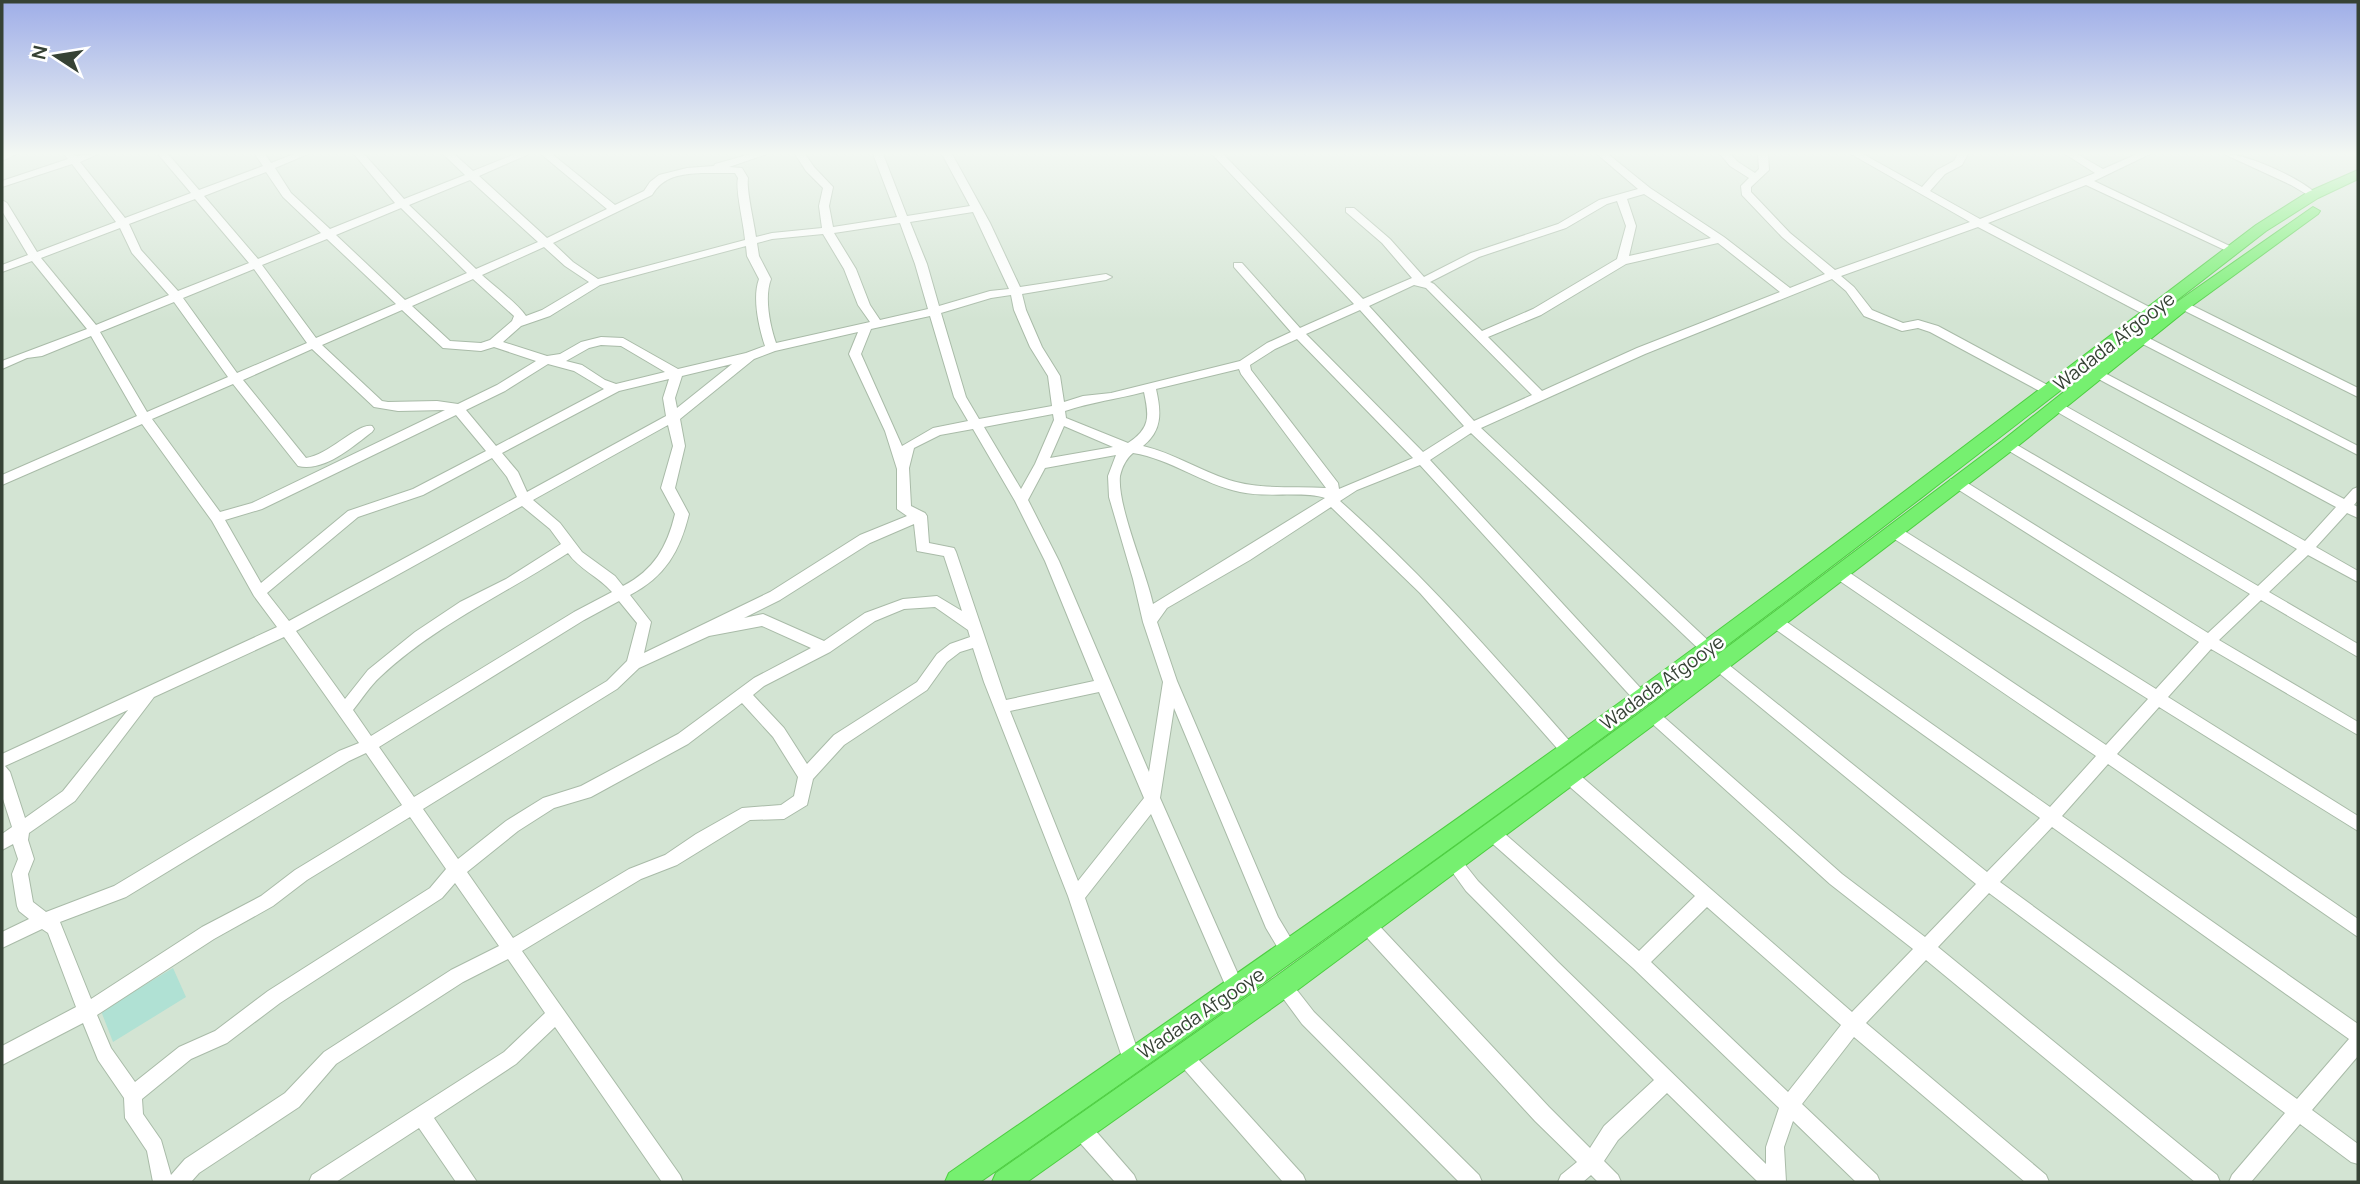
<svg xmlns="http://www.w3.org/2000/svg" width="2360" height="1184" viewBox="0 0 2360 1184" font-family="Manrope,sans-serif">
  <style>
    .residential { fill: #d3e4d3 }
    .green { fill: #b0e1d4 }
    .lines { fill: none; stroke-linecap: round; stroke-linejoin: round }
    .minor-casing { stroke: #a9bba8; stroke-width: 2 }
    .highway-casing { stroke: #4dce41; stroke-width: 2 }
    .minor { fill: #fff; fill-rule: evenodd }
    .highway { fill: #76f070; fill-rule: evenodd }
    .labels { text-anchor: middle; stroke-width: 5; stroke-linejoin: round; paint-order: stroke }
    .street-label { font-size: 19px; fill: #364235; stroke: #fff }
  </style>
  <rect width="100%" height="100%" fill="#e5f0e4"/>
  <rect class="residential" x="2" y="154" width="2356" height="1028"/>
  <path class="green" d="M173,968L186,997L113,1042L101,1011Z"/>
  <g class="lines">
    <defs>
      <g id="minor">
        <path d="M2,154H16L2,161Z"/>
        <path d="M64,154H74L76,156L98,154L80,162L125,218L191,193L158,154H168L199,190L263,166L255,154H265L271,163L294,154H308L275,168L291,193L330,229L395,203L354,154H364L404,199L465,175L443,154H454L473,171L515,154H529L479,176L547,238L607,209L541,154H552L615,205L644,191L650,182L659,175L687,168L714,166L715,164L751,154H767L729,167L742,168L748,178C746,189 754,222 756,237L772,233L822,228L819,206L823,188L806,171L795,154H805L814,167L833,187L829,206L833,227L897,217L873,154H883L907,216L970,206L942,154H952L990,223L1020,287L1106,274L1112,277L1106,280L1022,294L1026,310L1042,347L1060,376L1064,402L1083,396L1111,393L1240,361L1267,343L1291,332L1234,267V263H1242L1300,328L1354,304L1212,154H1223L1363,299L1412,278L1382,243L1346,212V208H1354L1390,239L1424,277L1471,253L1558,224L1599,200L1638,189L1597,154H1608L1650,188L1724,237L1790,288L1825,274L1782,237L1742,195L1741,186L1749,178L1730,166L1720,154H1730L1738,162L1755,173L1759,169L1758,154H1768L1769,170L1751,187V192L1790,233L1835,270L1970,222L1851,154H1863L1922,187L1937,170L1954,161L1958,154H1968L1962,165L1945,174L1930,191L1980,219L2095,173L2065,154H2077L2103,169L2137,154H2150L2094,181L2238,250L2237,252H2229L2086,185L1988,223L2155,310V316H2147L1978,227L1841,276L1854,287L1872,310L1903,323L1918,320L1938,326L2053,388L2055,391L2053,394H2045L1930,332L1918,328L1902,331L1864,316L1846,291L1832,279L1645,354L1481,428L1713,645L1715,649L1713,653H1703L1471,433L1430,460L1646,694L1648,698L1646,702L1641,704L1636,702L1420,465L1357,490L1340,501C1425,576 1499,661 1573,745L1576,750L1573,755L1568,756L1563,755L1420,593L1331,507L1250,560L1167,608L1157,622L1177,681L1278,917L1299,952L1296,958L1290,960L1284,958L1266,928L1174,708L1160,798L1245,990L1242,996L1236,998L1230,996L1151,814L1085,898L1141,1060L1138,1066L1132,1069L1126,1066L1123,1060L1068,896L984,682L973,648L960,652L947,662L927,690L844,745L813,779L807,805L784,819L750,820L677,865L641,879L522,951L680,1175L683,1182H662L555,1027L516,1064L434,1118L477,1182H456L419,1128L336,1182H309L312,1175L504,1052L545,1013L508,959L463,982L336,1064L299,1107L199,1173L191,1182H153L147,1151L125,1118L124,1098L98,1060L83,1023L2,1065V1046L76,1007L48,933L42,929L2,948V932L29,919L19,911L17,906L12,874L18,859L13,844L2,850V834L12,827L2,796V754L277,627L254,596L212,521L142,424L2,485V475L137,416L91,336L42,356L27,358L2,369V361L87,329L32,261L2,272V265L28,255L2,211V200L7,203L37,252L116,222L72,164L2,187V181L68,159ZM266,172L283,197L321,233L258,259L204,196ZM702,173H735L738,178C735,190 744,224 745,240L598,279L573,262L553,243L652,195C663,176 681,174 702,173ZM470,180L538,242L476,269L409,205ZM1644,194L1711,238L1629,256L1636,226L1627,199ZM195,199L249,263L178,291L141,250L129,224ZM1617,201L1626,226L1617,259L1533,309L1482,331L1434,284L1430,282L1479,257L1566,228L1607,204ZM401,208L467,273L405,300L336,235ZM973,212L1009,289L990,291L939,306L927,264L910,222ZM900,223L915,264L928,309L880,320L870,305L856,269L834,233ZM120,228L132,253L169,295L96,325L41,258ZM823,234L844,269L858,305L870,322L776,343C770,326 764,297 771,279L759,256L757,243L772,239ZM327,239L396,304L316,338L262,265ZM1718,243L1780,292L1637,348L1542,391L1488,337L1541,315L1626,264ZM746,246L747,256L759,279C752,298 759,328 765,346L746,353L678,369L623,338L601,337L581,342L560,354L547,356L503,342L521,326L550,316L600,285ZM544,247L565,266L589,282L542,310L526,316C517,303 495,287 482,275ZM254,269L307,343L237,373L183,298ZM473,279L514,316L512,321L490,340L481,343L450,341L412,306ZM1414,285L1426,288L1532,395L1474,421L1369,306ZM1011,295L1014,310L1030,347L1048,376L1052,406L979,419L966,397L941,313L991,298ZM174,302L228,377L147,412L100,332ZM402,310L443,348L481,351L494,347L536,361L497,385L458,404L437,401L388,402L382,401L322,345ZM1360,310L1464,426L1423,452L1306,334ZM930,316L954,397L968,421L933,428L902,446L861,354L871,329ZM858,332L849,354L885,431L897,469V509L907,516L860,535L770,592L644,653L651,622L630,595C665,577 680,551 689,514L675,488L685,446L680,419L754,359L775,351ZM1297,339L1413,458L1339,489L1338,483L1251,370L1250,365L1275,349ZM601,345L621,346L665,372L616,384L605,380L582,365L566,361L589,348ZM312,349L374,407L398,411L445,410L252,503L220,512L152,419L233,384L298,466C325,472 352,447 372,432L374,429L372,426C357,423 329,455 306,458L243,380ZM548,364L574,371L604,389L496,446L466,410L505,391ZM732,364L677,408L675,398L682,376ZM1239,369L1241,374L1326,488C1294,486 1260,490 1229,480C1199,470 1173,453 1143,446C1163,430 1161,411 1156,389ZM669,379L663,398L666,416L527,492L518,472L502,453L619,391ZM1144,392C1149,416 1151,428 1128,443L1066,418L1065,411C1091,402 1118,399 1144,392ZM1053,414L1054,420L1035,464L1021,489L984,427ZM456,415L486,451L413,489L348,511L261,583L225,520L262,509ZM668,425L673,446L661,488L675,514C667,547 654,570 623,586L615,576L582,552L560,523L533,500ZM1064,426L1113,447L1050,458ZM973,429L1015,501L1045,561L1094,681L1006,700L956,552L954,548L929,543L927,516L925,513L911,506L909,468L914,448L940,435ZM1133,453C1171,459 1202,484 1240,492C1265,498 1305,491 1325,498L1153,604C1146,571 1117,506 1120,476C1122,467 1126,459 1133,453ZM1116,455L1108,476L1109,497L1133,579L1143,622L1163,682L1149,772L1059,561L1028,500L1045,468ZM492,458L507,477L517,497L289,621L267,593L358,517L423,495ZM522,506L550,529L561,544L506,579L460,602L415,632L368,670L345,699L296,631ZM914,524L917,551L944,556L962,611L937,596L903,599L865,613L824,641L763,614L744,618L780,600L870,543ZM568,553C579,569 599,577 612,592L574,612L371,736L353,710C362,699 370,686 380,677C435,625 505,594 568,553ZM619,601L637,623L627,661L607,681L414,797L379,747L584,620ZM935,607L968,630L970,637L950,644L937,654L917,682L834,735L807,764L784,728L753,695L764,686L830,652L875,621L904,609ZM762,626L811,648L754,678L678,734L581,786L543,798L506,821L458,859L423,809L617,689L639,668L709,636ZM284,637L359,743L339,751L114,886L46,912L33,902L28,874L34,859L28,840L29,833L75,801L154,697ZM1099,692L1144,798L1078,881L1010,711ZM742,703L773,737L798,777L794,796L781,805L742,808L696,834L665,855L629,869L513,938L467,872L518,831L554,808L591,797L688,744ZM128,710L63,791L25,818L10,772L5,766ZM366,753L402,805L295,870L261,896L202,927L91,999L60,922L126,897L349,761ZM410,817L446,869L430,888L268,991L215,1031L179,1047L135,1082L111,1048L97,1015L214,939L273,906L307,880ZM455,883L499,946L451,970L324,1052L285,1093L185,1159L171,1175L161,1140L143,1114L142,1099L191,1059L227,1043L280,1003L442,898Z"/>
        <path d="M2224,154C2248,154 2300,178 2318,195L2313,198L2291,185Z"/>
        <path d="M2183,301L2358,388V397L2179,308L2177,305Z"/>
        <path d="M2141,334L2358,446V455L2137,341V335Z"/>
        <path d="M2097,369L2344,499L2353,489L2358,487V500L2354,505L2358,507V518L2347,513L2316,547L2358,571V582L2308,555L2269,592L2358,644V657L2261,600L2219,640L2358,722V735L2211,649L2168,697L2358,816V831L2159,707L2117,754L2358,919V937L2108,764L2062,816L2358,1024V1056L2312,1110L2358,1144V1164L2351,1162L2300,1124L2251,1182H2229L2232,1175L2285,1113L1989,893L1938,947L2217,1175L2220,1182H2195L1926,960L1866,1023L2046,1175L2049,1182H2025L1854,1037L1802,1104L1877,1175L1880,1182H1856L1793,1121L1784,1147L1786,1182H1758L1667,1093L1618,1140L1604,1161L1618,1175L1621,1182H1598L1591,1175L1583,1182H1558L1561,1175L1577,1162L1535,1121L1360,930L1358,924L1360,918L1366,916L1372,918L1549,1107L1590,1148L1604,1126L1654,1080L1466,891L1445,862L1447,857L1453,855L1459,857L1478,881L1558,962L1766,1164V1147L1779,1108L1633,968L1485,837L1483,832L1485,827L1491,825L1497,827L1639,951L1695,896L1562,780L1560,775L1562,770L1568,768L1574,770L1852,1012L1913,949L1830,884L1647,719L1644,715L1647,711L1652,709L1657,711L1842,874L1925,937L1976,884L1714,669L1712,665L1714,661H1724L1987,872L2040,818L1771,626L1769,622L1771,618H1781L2050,807L2096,756L1834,577L1832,573L1834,569H1844L2106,745L2148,699L1888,535L1886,531L1888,527H1898L2156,689L2199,642L1951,485L1949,482L1951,479H1961L2208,633L2250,594L2004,448L2002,445L2004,442H2012L2258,586L2297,549L2052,409L2050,406L2052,403H2060L2305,541L2336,507L2093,376L2091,373L2093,370ZM2052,827L2349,1039L2297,1099L2000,882ZM1707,907L1841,1025L1788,1092L1651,962Z"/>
        <path d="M1283,978L1289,980L1314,1012L1479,1175L1482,1182H1459L1302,1024L1274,986L1277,980Z"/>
        <path d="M1183,1046L1189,1049L1303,1175L1306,1182H1283L1177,1061L1174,1055L1177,1049Z"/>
        <path d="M1080,1119L1087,1121L1134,1175L1137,1182H1115L1073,1135L1071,1128L1073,1121Z"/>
      </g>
      <g id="highway">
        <path d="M2358,170V179L2318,198L2266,231C2061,390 1856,550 1647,705C1427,867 1204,1026 980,1182H945L949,1173C1178,1015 1407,856 1633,693C1843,540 2049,382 2256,225L2308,192Z"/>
        <path d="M2313,207L2320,211L2318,214L2189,308L2014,449L1659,721L1292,994L1027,1182H992L996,1173L1274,978L1645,709L2002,441L2177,302Z"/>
      </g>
    </defs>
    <use href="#minor" class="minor-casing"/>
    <use href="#highway" class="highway-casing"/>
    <use href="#minor" class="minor"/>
    <use href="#highway" class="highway"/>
  </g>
  <linearGradient id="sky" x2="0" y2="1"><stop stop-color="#9faee8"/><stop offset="0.48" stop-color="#f3f8f3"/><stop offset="1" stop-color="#f3f8f3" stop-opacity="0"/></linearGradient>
  <rect width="2360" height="320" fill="url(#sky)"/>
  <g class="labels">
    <g class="street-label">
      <text transform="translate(2114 341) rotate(-38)" y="7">Wadada Afgooye</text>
      <text transform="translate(1662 682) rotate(-36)" y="7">Wadada Afgooye</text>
      <text transform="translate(1201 1013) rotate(-34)" y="7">Wadada Afgooye</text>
    </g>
  </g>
  <rect width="2360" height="1184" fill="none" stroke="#364235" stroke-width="7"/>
  <g transform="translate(56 56) rotate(282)" stroke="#ffffff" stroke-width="5" paint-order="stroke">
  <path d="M0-5L12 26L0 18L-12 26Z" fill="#364235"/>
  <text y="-10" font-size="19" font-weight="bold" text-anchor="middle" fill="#364235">N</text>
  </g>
</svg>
